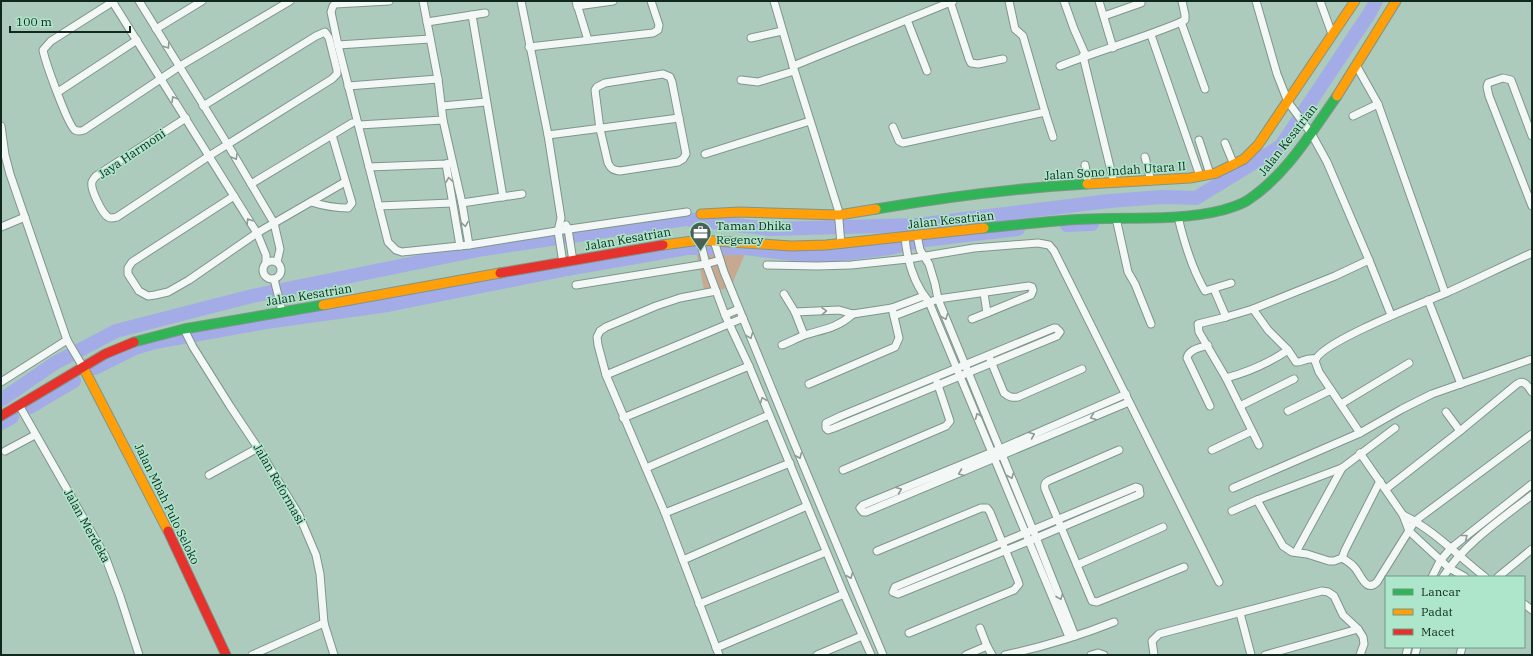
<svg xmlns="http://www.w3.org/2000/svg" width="1533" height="656" viewBox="0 0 1533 656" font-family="'IBM Plex Serif',serif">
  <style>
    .green { fill: #c7a991 }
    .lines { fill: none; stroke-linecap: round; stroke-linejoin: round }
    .river { stroke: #a4ace7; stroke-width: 14 }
    .street-casing { stroke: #7f968b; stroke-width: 9 }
    .fast-casing { stroke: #7f968b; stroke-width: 11 }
    .slow-casing { stroke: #7f968b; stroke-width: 11 }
    .jam-casing { stroke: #7f968b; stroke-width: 11 }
    .street { stroke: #f3f7f5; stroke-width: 7 }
    .fast { stroke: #30b455; stroke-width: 9 }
    .slow { stroke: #ff9f0a; stroke-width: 9 }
    .jam { stroke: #e5322d; stroke-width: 9 }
    .oneway { stroke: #8d9a94 }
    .labels { text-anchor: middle; stroke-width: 3; stroke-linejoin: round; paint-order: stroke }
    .street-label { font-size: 12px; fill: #11281e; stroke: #ade6ca }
    .poi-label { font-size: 12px; fill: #11281e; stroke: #ade6ca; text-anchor: start }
  </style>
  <rect width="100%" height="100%" fill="#adcbbc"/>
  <path class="green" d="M694,241L749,244L731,287L705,294Z"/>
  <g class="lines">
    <g class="river">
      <path d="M1067,225L1092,224"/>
      <path d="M95,368L135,348L155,342L266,322L388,305L567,269L687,248H745L818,257L890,248L925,240L1018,229"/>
      <path d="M1,400L55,363L116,331L252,296L484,249L686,219L771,229L916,225L1109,201L1162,197L1196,198L1281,146L1369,14L1376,1"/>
      <path d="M30,407L74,381"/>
      <path d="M1,423L12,417"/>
    </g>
    <defs>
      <g id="street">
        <path d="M112,1L257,233L266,255V262"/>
        <path d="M114,1L51,41L43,50C45,61 68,126 75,130C78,132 81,131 84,130L180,66L290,1"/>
        <path d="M139,1L228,145L274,223L280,249L277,262"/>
        <path d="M389,1L335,4L333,6L331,12L338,45L388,242L396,250L402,252L469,245L563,230L687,212"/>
        <path d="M423,1L438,79L443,120L462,203L469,245"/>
        <path d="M521,1L548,135L561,218L558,231L563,263"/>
        <path d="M576,1L588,40"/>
        <path d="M774,1L793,66L838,209L841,244"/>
        <path d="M950,1L969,59L971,63L978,64L1003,59"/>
        <path d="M1064,1L1074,29L1086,56"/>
        <path d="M1099,1L1113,48"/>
        <path d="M1256,1L1277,74L1288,102L1311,133L1327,162L1369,260L1391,315"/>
        <path d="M1320,1L1332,34"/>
        <path d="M577,6L613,1"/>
        <path d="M472,15L503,197"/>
        <path d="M1104,16L1141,3"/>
        <path d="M907,20L927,71"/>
        <path d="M427,22L485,13"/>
        <path d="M1181,22L1205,89"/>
        <path d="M156,29L202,1"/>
        <path d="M1151,35L1200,176"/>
        <path d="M751,38L782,31"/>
        <path d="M338,45L430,39"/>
        <path d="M529,47L653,33L658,30L659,25L651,1"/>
        <path d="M1083,56L1114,183"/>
        <path d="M1356,65L1378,104L1445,293"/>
        <path d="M793,66L953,1"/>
        <path d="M1060,66C1100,50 1141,39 1181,22L1185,20V15L1182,1"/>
        <path d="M663,74L670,77L672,82L686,154L683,159L678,162L620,171C613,170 611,169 608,163L600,129L595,90L597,87L605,83Z"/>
        <path d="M741,80L758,82L794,71"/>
        <path d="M348,86L438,79"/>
        <path d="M58,92L137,40"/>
        <path d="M442,106L486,102"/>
        <path d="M1045,112L1053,137"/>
        <path d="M1353,116L1378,104"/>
        <path d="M186,118L96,176C95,177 92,181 92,182C90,189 102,213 108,217C111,219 113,218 117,217L209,156L332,79L337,74V70L329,38L325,32L316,36L203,106"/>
        <path d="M359,125L443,120"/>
        <path d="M1,126L5,155L10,174L67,340L83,367"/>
        <path d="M893,127L899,141L903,143L1045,112L1023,36L1015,29L1009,1"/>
        <path d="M548,135L679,118"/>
        <path d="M1532,136L1511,80L1503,78L1488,83L1487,87L1489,96L1532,206"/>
        <path d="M1199,140L1210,174"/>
        <path d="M1225,143L1234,165"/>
        <path d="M705,154L810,121"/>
        <path d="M1145,157L1151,181"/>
        <path d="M446,164L460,246"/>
        <path d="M1085,165L1088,184"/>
        <path d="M369,167L446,164L450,163"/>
        <path d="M251,184L352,123"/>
        <path d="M234,196L132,262L128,268V274L139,291L148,296L155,295L168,292L189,280L257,233L345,182"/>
        <path d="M311,202C324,206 335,208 348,208L352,203L332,135"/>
        <path d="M462,203L522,194"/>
        <path d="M379,206L452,203"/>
        <path d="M1178,217C1184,242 1192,269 1205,291L1231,283"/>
        <path d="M1116,218L1128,272L1135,284L1151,324"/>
        <path d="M566,225L568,229L573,261"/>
        <path d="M1,227L25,217"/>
        <path d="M917,235L920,250L929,264L935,284L938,299L1033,530L1075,636"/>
        <path d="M905,237C907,260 914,284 929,302L1069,637"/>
        <path d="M700,240L706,264L725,315L749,366L844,594L871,655"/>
        <path d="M714,241L724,272L792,438L883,655"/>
        <circle cx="272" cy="270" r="9"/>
        <path d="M767,265L817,266L851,265L908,259L974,248L1038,243L1049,245L1054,251L1219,582"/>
        <path d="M274,279L282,311"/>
        <path d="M576,285L706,264L720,260"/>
        <path d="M1214,289L1226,317"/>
        <path d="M716,291L680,298L656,306L606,327L600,331L597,337L598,345L606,375L665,513L719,655"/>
        <path d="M784,294L795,312L804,335"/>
        <path d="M1428,300L1461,384"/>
        <path d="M1253,309L1268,330L1288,350L1296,362C1302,363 1305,357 1316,359"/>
        <path d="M795,312L839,310L853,314L892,308L924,296"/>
        <path d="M725,315L739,309"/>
        <path d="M894,316L938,299L1029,286L1032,287L1033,290L1031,295L987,313L984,293"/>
        <path d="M972,319L987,313"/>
        <path d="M1054,328H1056L1060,332L1057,336L834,428L828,430L826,428V423L841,416Z"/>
        <path d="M184,329L193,347L230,406L258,448L299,515L316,555L320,574L324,623L334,655"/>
        <path d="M782,345C790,342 797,338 805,335C825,329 837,328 853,314"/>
        <path d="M1208,345C1200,348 1189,349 1187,358L1210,406"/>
        <path d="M990,359L1004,393C1009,397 1012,398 1018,397L1082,369"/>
        <path d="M606,375L743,318"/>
        <path d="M1226,378C1248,372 1269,363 1288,350"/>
        <path d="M1,382L67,340"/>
        <path d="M809,384L895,347L899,338L892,308"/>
        <path d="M1126,394L1000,449L863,505L860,508L863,512H866L1129,402"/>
        <path d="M1341,404L1409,363"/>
        <path d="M19,405L105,556L120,596L139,655"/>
        <path d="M1240,406L1294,379"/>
        <path d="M1288,411L1331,390"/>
        <path d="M1446,412L1460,431"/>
        <path d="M623,418L749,366"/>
        <path d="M1360,433L1319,372L1315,361C1320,342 1425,302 1446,293C1475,280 1503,266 1532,253"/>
        <path d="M1259,445L1226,378L1199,332L1198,324L1226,317L1253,309L1335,276L1369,260"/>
        <path d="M1119,450L1050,480C1045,482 1044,484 1045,489L1092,601L1097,602L1184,567"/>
        <path d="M1212,450L1252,431"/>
        <path d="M5,451L35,435"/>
        <path d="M1360,453L1403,515L1409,531L1449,568L1465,577"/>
        <path d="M646,468L769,415"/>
        <path d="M843,470L946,426L950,421L937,382"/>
        <path d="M209,475L258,448"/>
        <path d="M1136,487L1139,488L1140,494L1029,541L898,594L893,592L895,587C975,553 1056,521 1136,487Z"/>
        <path d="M1233,488L1360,433L1402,409L1432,394L1532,359"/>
        <path d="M1386,489L1460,431L1517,384C1524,379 1528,386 1532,392"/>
        <path d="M1257,500L1283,546L1292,552L1307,554L1329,561H1334L1342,558C1347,561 1351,563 1355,568C1361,575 1366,593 1377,582L1415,521L1532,434"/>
        <path d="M1232,511L1257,500L1342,468L1395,428"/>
        <path d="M665,513L790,463"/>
        <path d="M1403,515C1434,530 1458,556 1485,577"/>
        <path d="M877,551L981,508H987L990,512L1018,581L1019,584L1014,590L909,633"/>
        <path d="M1296,552L1342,468"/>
        <path d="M1342,558L1345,550L1380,481"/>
        <path d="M683,560L807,506"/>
        <path d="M1077,565L1163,527"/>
        <path d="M1432,577L1440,561L1451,548L1532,484"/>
        <path d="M1443,577C1465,543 1500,520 1532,495"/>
        <path d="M1498,577L1532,549"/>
        <path d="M699,604L826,552"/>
        <path d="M1524,604L1532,610"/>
        <path d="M1240,613L1251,655"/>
        <path d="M980,628L987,646"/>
        <path d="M716,648L844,594"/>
        <path d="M252,655L324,623"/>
        <path d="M817,655L862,636"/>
        <path d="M966,655L987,646L992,655"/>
        <path d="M1005,655C1042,647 1079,636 1114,622"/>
        <path d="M1091,655L1098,653L1104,655"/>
        <path d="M1154,655L1152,641L1159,634L1322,591L1328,592L1334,596L1343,615L1358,629L1363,637L1364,644L1360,655"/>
        <path d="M1265,655L1358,629"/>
        <path d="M1406,655L1408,647"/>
        <path d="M1415,655L1417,647"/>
        <path d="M1460,655L1462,647"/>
      </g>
      <g id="fast">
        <path d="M876,209C946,197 1016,188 1087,184"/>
        <path d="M984,228C1019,225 1054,220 1090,219C1134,217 1180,221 1223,210C1232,207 1241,205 1248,200C1286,175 1311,133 1337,96"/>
        <path d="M134,342L184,329L323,305"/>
      </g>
      <g id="slow">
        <path d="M1337,96L1396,1"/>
        <path d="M1087,184L1190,178L1216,173L1244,159L1258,145L1355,1"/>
        <path d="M701,214L740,212L839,215L876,209"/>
        <path d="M663,245L700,240L791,246L826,245L984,228"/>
        <path d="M323,305L500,273"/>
        <path d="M83,367L168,531"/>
      </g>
      <g id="jam">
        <path d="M500,273L663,245"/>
        <path d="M1,416L105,354L134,342"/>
        <path d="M168,531L226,655"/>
      </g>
    </defs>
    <use href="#street" class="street-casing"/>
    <use href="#fast" class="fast-casing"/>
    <use href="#slow" class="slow-casing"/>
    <use href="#jam" class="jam-casing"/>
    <use href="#street" class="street"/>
    <use href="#fast" class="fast"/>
    <use href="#slow" class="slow"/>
    <use href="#jam" class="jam"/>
  </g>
  <defs><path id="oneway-chevron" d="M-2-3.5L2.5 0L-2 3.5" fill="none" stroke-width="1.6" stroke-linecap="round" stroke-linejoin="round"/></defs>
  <g class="oneway">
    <use href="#oneway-chevron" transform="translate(167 46) rotate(57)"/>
    <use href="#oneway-chevron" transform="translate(174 99) rotate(-121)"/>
    <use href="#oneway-chevron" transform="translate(235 157) rotate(59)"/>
    <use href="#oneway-chevron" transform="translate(449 180) rotate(-99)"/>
    <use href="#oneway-chevron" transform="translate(249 221) rotate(-122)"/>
    <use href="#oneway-chevron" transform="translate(465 224) rotate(81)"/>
    <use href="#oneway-chevron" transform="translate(824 311) rotate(-3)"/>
    <use href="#oneway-chevron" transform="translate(945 317) rotate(68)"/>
    <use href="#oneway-chevron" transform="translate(750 336) rotate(68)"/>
    <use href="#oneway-chevron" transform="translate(763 400) rotate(-112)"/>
    <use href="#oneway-chevron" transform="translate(978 416) rotate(-112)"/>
    <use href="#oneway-chevron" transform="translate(1093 417) rotate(158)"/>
    <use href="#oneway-chevron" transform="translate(1032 435) rotate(-23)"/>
    <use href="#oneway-chevron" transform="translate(799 456) rotate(67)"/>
    <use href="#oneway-chevron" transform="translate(961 473) rotate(158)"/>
    <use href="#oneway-chevron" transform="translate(1011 476) rotate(68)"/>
    <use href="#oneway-chevron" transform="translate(899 490) rotate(-22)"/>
    <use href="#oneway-chevron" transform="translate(1465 537) rotate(-39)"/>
    <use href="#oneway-chevron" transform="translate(850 576) rotate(67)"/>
    <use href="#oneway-chevron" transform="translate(1060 597) rotate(68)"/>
  </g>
  <defs>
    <symbol id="office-pin" viewBox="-11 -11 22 30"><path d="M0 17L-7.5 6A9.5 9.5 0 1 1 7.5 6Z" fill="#486155" stroke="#ade6ca"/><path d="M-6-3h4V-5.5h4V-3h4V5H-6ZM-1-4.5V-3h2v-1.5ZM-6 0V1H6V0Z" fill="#fff"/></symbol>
  </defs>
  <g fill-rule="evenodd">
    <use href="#office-pin" x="688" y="220" width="25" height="34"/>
  </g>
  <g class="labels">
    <g class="street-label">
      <text transform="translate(1288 140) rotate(-52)" y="4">Jalan Kesatrian</text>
      <text transform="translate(132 154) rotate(-34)" y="4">Jaya Harmoni</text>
      <text transform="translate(1115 171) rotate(-4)" y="4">Jalan Sono Indah Utara II</text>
      <text transform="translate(951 220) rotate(-6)" y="4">Jalan Kesatrian</text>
      <text transform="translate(628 239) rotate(-10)" y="4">Jalan Kesatrian</text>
      <text transform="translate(309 295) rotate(-9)" y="4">Jalan Kesatrian</text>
      <text transform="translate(279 484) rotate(60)" y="4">Jalan Reformasi</text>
      <text transform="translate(167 504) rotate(64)" y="4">Jalan Mbah Pulo Seloko</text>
      <text transform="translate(87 526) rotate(61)" y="4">Jalan Merdeka</text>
    </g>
    <g class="poi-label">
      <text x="716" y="230">Taman Dhika<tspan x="716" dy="14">Regency</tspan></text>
    </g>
  </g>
  <rect width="1533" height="656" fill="none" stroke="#11281e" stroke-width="4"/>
  <rect x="1385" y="576" width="140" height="72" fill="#ade6ca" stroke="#6f9a85"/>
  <rect x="1393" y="589" width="20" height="6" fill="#30b455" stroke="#6f9a85"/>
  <text x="1421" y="596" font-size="12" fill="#11281e">Lancar</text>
  <rect x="1393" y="609" width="20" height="6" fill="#ff9f0a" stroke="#6f9a85"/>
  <text x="1421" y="616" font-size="12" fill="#11281e">Padat</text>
  <rect x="1393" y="629" width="20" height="6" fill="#e5322d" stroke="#6f9a85"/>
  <text x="1421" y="636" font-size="12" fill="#11281e">Macet</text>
  <path d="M10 26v6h120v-6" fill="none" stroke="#11281e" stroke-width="2"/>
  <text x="16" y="26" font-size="12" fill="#11281e" stroke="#ade6ca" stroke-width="3" paint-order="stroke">100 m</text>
</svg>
